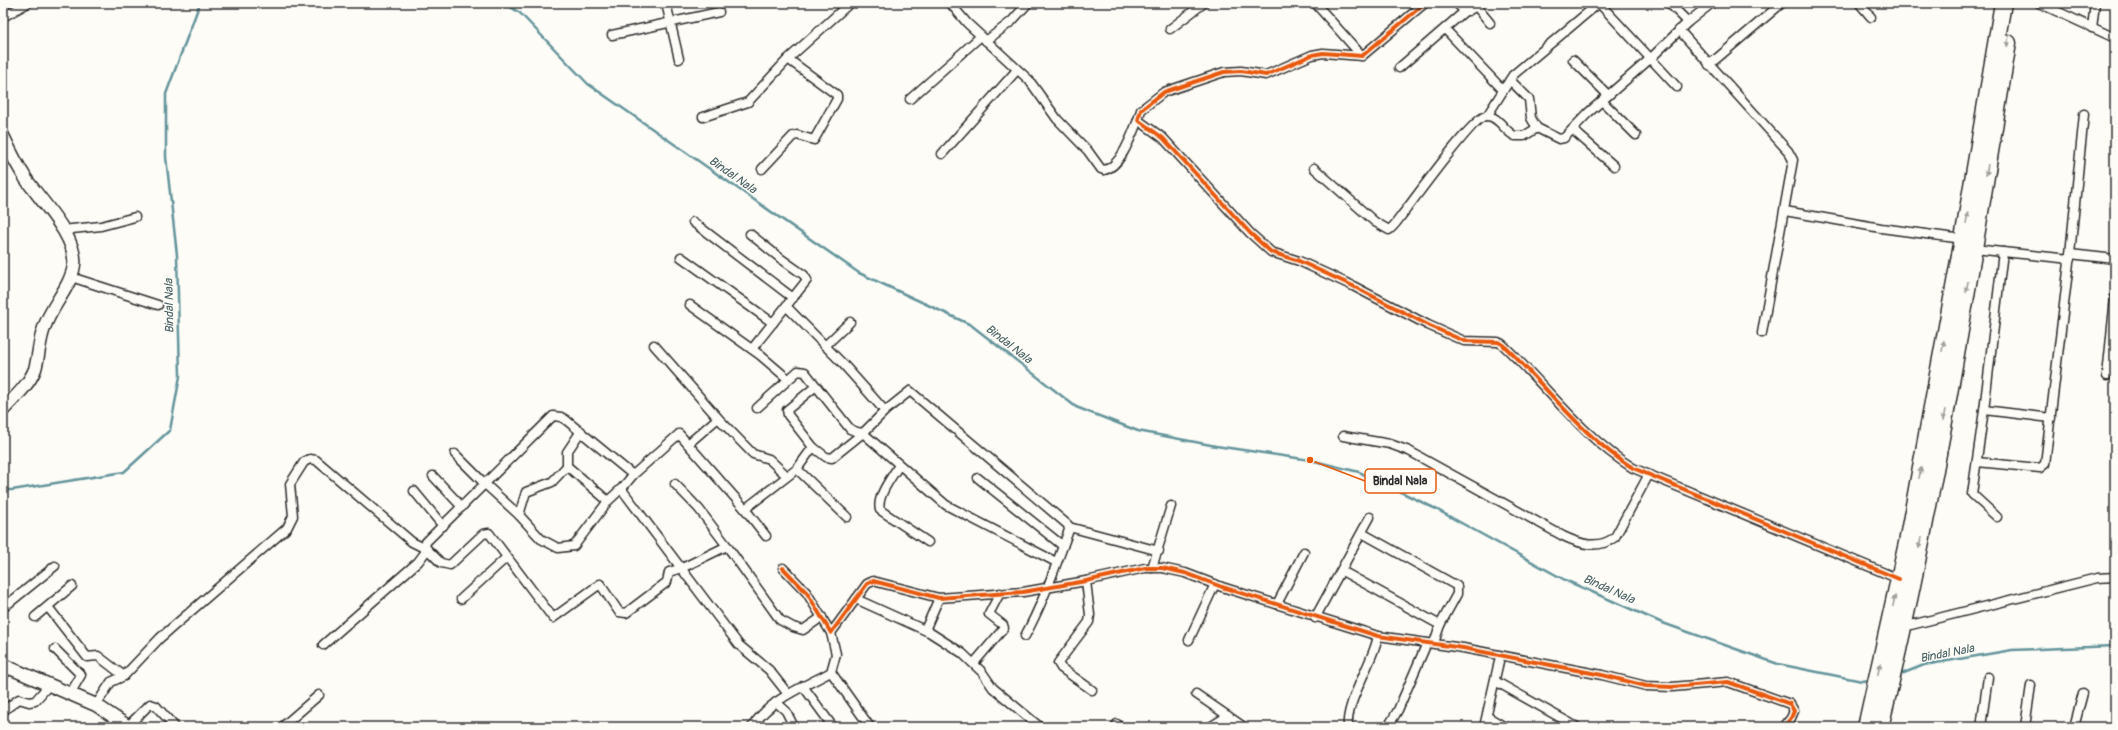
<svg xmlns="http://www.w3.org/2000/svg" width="2118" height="730" viewBox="0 0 2118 730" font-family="Pangolin,sans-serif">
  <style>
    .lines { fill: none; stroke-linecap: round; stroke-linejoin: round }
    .stream { stroke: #64949b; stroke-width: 2.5 }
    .street-casing { stroke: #2b2b2b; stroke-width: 11 }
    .secondary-casing { stroke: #2b2b2b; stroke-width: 15 }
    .highway-casing { stroke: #2b2b2b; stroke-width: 19 }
    .street { stroke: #fdfcf7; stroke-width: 8 }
    .secondary { stroke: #fdfcf7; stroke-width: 12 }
    .highway { stroke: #fdfcf7; stroke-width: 16 }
    .cycleway-casing { stroke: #fdfcf7; stroke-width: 6 }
    .cycleway { stroke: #e8590c; stroke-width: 4 }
    .oneway { fill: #9e9e9b }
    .labels { text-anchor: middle; stroke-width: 3; stroke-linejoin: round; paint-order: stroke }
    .water-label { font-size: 12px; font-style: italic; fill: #486063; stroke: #fdfcf7 }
    .leader { fill: none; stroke: #e8590c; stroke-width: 1.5 }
    .callout-dot { fill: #e8590c; stroke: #fdfcf7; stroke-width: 1.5 }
    .callout { fill: #fdfcf7; stroke: #e8590c; stroke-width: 1.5 }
    .callout-label { font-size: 12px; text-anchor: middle; font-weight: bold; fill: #2b2b2b }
  </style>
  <rect width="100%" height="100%" fill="#fdfcf7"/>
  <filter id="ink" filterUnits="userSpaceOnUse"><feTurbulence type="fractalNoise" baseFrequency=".025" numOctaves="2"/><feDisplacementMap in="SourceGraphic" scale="8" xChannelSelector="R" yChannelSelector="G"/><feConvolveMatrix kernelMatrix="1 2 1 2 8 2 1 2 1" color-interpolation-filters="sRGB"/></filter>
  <g filter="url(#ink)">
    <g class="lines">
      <g class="stream">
        <path d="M504,3L520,13L588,84L859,273L971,325L1076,407L1138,431L1216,446L1310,460L1359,472L1434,508L1565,580L1660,622L1778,664L1862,681L1870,680"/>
        <path d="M3,490H12L124,472L170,430L180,376L177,255L166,157V94L200,3"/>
        <path d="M1899,675L1924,665L2012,650L2115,646"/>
      </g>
      <defs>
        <g id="street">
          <path d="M666,3L679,59"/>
          <path d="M950,3L967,23L1029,80L1057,119L1088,151L1101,169L1104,170C1121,167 1132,134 1138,120"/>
          <path d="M1315,3L1362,56"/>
          <path d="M1425,3L1362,56L1323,53L1312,55L1266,75L1241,71L1224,72L1164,92L1141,110L1138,120L1163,138L1250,233L1271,252L1299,261L1353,286L1428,325L1464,341L1498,342L1502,344C1546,385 1581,436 1633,468L1899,579"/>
          <path d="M1456,3L1465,11H1468L1481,3"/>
          <path d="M1599,3L1677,87"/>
          <path d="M1669,3L1688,22"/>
          <path d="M1859,3L1871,17"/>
          <path d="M2039,3L2115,38"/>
          <path d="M1476,6L1490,23"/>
          <path d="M3,17L28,3"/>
          <path d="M2092,28L2095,3"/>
          <path d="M1170,29L1204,3"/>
          <path d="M1445,29L1503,90"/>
          <path d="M1679,30L1788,151L1793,160L1762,333"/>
          <path d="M612,35L719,12"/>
          <path d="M986,41L1012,21L1028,3"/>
          <path d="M1573,60L1608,95"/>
          <path d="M1709,65L1782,3"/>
          <path d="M1399,68L1465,11"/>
          <path d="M1510,80L1529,99L1531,118L1537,128"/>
          <path d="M910,99L981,36"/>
          <path d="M1602,101L1636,135"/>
          <path d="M1487,116L1513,75L1599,3"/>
          <path d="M703,117L748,102L788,59L850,3"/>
          <path d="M1573,130L1614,166"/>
          <path d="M942,154L1017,70"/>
          <path d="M1314,168L1375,222L1389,230C1395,226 1400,217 1405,211C1416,197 1474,116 1486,116C1498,115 1505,132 1515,136H1524L1537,128L1559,139L1564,138L1588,113L1651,58L1688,22L1712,3"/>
          <path d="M762,169L793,136L797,135L814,140L837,99V95L788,59"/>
          <path d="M1785,211L1881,228L1963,239"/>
          <path d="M693,222L793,298"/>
          <path d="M62,230L101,226L135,217"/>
          <path d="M750,234L780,258L804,275L807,280L752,349"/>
          <path d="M1974,249L2070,259"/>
          <path d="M2003,252L1984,410L2051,418"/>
          <path d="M2070,254L2115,259"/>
          <path d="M681,257L773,323"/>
          <path d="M71,277L158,305"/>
          <path d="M690,305L760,355L788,379"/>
          <path d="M786,306L844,365L885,411"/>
          <path d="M654,345L718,418L753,454L769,459L787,476"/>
          <path d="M825,346L850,322"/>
          <path d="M2107,376L2115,297"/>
          <path d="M757,408L798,371L805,372L816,386"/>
          <path d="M1984,410L1972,494L1997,517"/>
          <path d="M581,431L567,452V466L608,501"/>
          <path d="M1343,436L1390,444L1409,451L1563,536C1580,544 1598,550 1615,537L1648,476"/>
          <path d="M688,444L718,418"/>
          <path d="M813,447L826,457L832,458L863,433L885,411L910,391L1068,525L1069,530C1055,567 1044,601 1025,636"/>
          <path d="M455,454L485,484L519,515"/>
          <path d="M1977,462L2040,468L2045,464L2070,254L2084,114"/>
          <path d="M899,465C893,476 876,496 880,510L928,542"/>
          <path d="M567,466L552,482L526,492L519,515L541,539L558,548L574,546L608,501L623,487"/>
          <path d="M797,469L847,517"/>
          <path d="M633,475L566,420L561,417L553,416L426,542L425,547L441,563L450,565L483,534L489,533L553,618L600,584L619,612L626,613L667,582L669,572L682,568L727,546L780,620L793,627L803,630L822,617"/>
          <path d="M433,476L462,507"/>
          <path d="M978,478L1063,546"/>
          <path d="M675,484L699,509L727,546"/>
          <path d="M414,491L443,526"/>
          <path d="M745,509L797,469L813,447L788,415L787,410L816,386L850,429L857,432L863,433L946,505L1056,562"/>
          <path d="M1069,527L1159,551"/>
          <path d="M1362,533L1457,586V594L1440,625L1434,643"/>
          <path d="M766,536L745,509L679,434L633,475L623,487V491L739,645L769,670L788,694"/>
          <path d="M783,568L807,593L831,633L867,584L873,581L939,598L1023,592L1086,581L1145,568H1162L1185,573L1222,587L1378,636L1463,648L1602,675L1646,686L1672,687L1728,682L1790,704L1794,711L1791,718L1784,727"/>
          <path d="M1152,568L1171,506"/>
          <path d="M1342,571L1440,625"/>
          <path d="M1086,581L1090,615L1089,622L1058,663L1061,668L1092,690"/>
          <path d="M461,599L507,557"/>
          <path d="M856,599L929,632L962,653L982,672L993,688L1040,727"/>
          <path d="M1277,604L1304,552"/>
          <path d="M48,607L87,657L98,656L124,676"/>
          <path d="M3,608L55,566"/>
          <path d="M35,617L72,586"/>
          <path d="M1315,618L1370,517"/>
          <path d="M1903,627L2097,578L2115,577"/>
          <path d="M925,630L939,598"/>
          <path d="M1189,640L1215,584"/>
          <path d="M323,645L418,562L427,550"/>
          <path d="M55,649L81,675L70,694"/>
          <path d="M974,663L1004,628L1003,625L989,614L1000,593"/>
          <path d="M831,672L870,727"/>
          <path d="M3,676L9,668"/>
          <path d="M1495,681L1577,727"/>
          <path d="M803,686L833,727"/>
          <path d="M1196,694L1244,727"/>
          <path d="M776,702L786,711L794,727"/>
          <path d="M96,705L111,682L124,676L160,638L287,528L293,516L290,484L304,462L310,459L316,460L412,542L426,549"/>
          <path d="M3,711L19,699L29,702L35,701L49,685"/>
          <path d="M1488,717L1505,727"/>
          <path d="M1117,724L1120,727"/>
          <path d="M128,726L150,704L156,706L175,727"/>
          <path d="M282,727L319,695"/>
          <path d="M752,727C770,699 803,687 831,672L836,654L831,633"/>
          <path d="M1210,727L1228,716"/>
          <path d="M1348,727C1345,703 1373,663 1378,636"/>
          <path d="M1388,727L1398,710L1427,643"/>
          <path d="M1484,727L1500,657"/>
          <path d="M1981,727L1988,677"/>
          <path d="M2025,727L2031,685"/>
          <path d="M2074,727L2083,693"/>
        </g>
        <g id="secondary">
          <path d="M3,136C10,151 17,165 26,179C40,200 78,238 74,265C71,287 51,306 44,328C39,341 39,356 35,369C29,385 14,398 3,410"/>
          <path d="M3,665L96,705L129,727"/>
        </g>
        <g id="highway">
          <path d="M1866,727L1907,543L1963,239L2003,3"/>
          <path d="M1880,727C1935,502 1970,271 2008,43"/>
        </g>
      </defs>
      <use href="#street" class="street-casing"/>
      <use href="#secondary" class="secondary-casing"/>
      <use href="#highway" class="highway-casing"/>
      <use href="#street" class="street"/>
      <use href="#secondary" class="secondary"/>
      <use href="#highway" class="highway"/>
      <defs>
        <g id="cycleway">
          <path d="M1425,3L1362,56L1323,53L1312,55L1266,75L1241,71L1224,72L1164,92L1141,110L1138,120L1163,138L1250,233L1271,252L1299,261L1353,286L1428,325L1464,341L1498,342L1502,344C1546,385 1581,436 1633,468L1899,579"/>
          <path d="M783,568L807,593L831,633L867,584L873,581L939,598L1023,592L1086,581L1145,568H1162L1185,573L1222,587L1378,636L1463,648L1602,675L1646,686L1672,687L1728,682L1790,704L1794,711L1791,718L1784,727"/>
        </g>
      </defs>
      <use href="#cycleway" class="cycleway-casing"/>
      <use href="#cycleway" class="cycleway"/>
    </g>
    <defs><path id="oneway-solid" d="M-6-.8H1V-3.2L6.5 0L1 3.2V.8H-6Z"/></defs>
    <g class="oneway">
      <use href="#oneway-solid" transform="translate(2008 41) rotate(99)"/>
      <use href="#oneway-solid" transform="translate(1987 170) rotate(99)"/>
      <use href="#oneway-solid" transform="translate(1967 218) rotate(-80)"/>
      <use href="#oneway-solid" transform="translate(1967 287) rotate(100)"/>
      <use href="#oneway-solid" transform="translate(1943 346) rotate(-80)"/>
      <use href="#oneway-solid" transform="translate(1944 415) rotate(100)"/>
      <use href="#oneway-solid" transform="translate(1920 473) rotate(-79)"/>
      <use href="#oneway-solid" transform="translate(1920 543) rotate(101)"/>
      <use href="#oneway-solid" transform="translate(1894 601) rotate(-78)"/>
      <use href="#oneway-solid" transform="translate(1879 669) rotate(-77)"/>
    </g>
  </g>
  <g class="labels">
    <g class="water-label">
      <text transform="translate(733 175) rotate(35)" y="4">Bindal Nala</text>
      <text transform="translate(169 306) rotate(-91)" y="4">Bindal Nala</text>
      <text transform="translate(1009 344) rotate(38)" y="4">Bindal Nala</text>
      <text transform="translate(1609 589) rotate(24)" y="4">Bindal Nala</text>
      <text transform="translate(1947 653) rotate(-11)" y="4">Bindal Nala</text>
    </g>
  </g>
  <path class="leader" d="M1310 460L1365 481"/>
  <circle class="callout-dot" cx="1310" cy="460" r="4"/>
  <rect class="callout" x="1365" y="469" width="71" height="24" rx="4"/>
  <g class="callout-label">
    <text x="1400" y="485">Bindal Nala</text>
  </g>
  <rect width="2118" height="730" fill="none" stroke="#fdfcf7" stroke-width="16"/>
  <rect x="8" y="8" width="2102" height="714" fill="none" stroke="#2b2b2b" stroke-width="1.5" filter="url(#ink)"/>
</svg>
